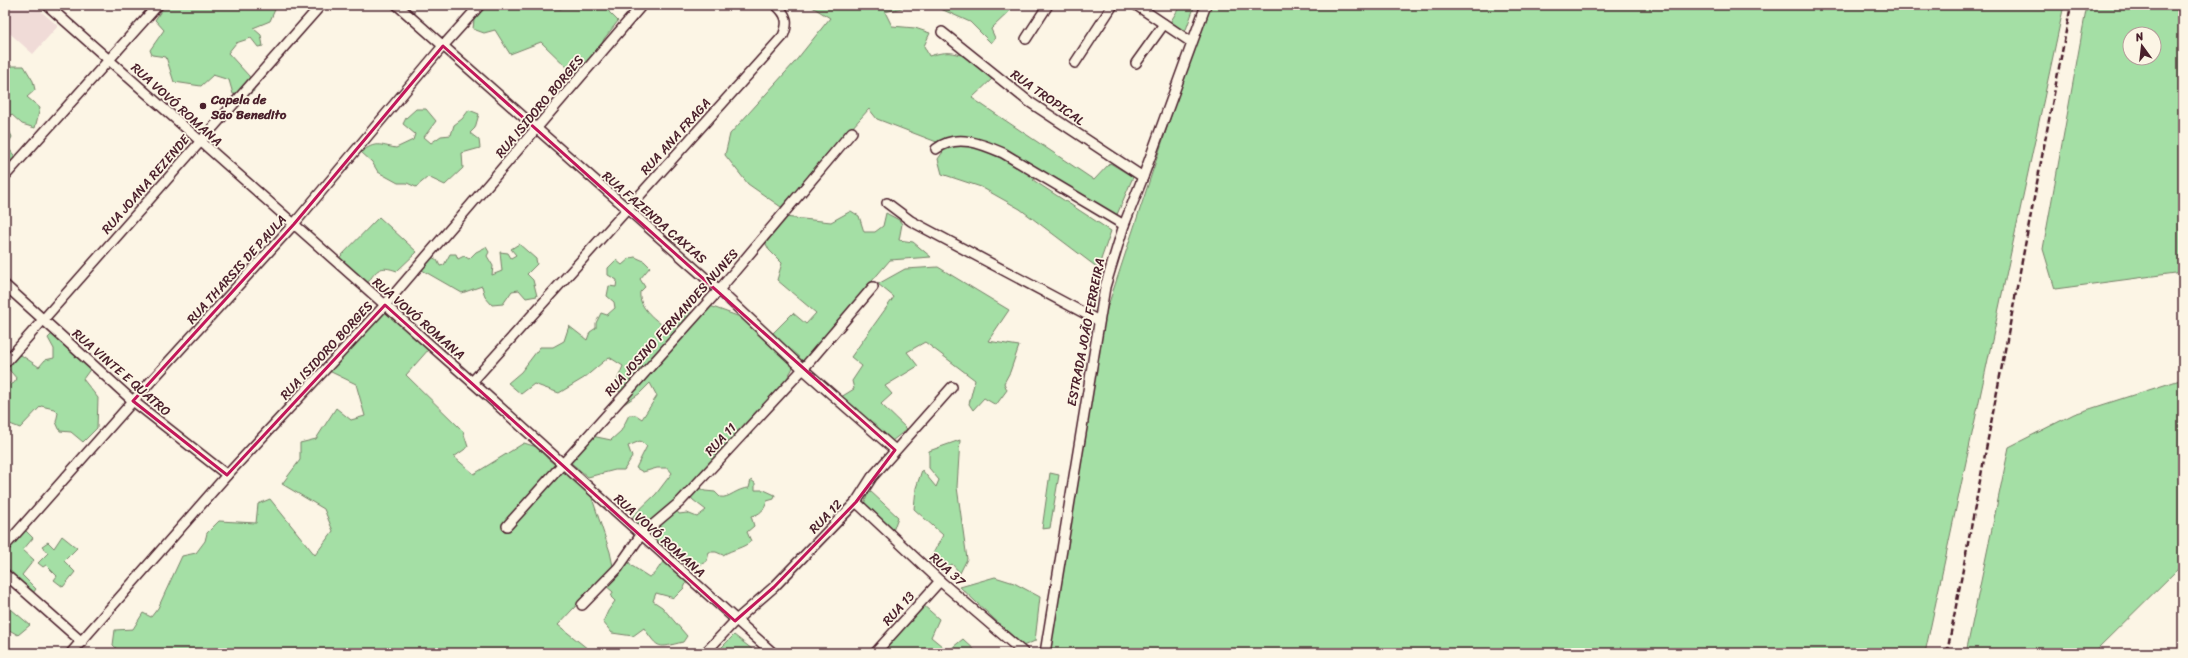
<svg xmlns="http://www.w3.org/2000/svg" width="2188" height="658" viewBox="0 0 2188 658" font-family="Sriracha,sans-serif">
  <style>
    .built { fill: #f0dbd7 }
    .green { fill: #a4dfa5; stroke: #777f68; fill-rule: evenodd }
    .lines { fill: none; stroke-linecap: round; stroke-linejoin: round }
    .minor-casing { stroke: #4a1f2b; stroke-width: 12 }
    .minor { stroke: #fcf5e5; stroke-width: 9 }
    .rail { stroke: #4a1f2b; stroke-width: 2.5; stroke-dasharray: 6 3; stroke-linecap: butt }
    .marked { fill: none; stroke: #c2185b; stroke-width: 3; stroke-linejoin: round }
    .poi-dot { fill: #4a1f2b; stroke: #fcf5e5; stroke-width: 1.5 }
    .labels { text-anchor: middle; stroke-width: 3.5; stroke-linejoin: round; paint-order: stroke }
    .street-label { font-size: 13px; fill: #4a1f2b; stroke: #fcf5e5 }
    .poi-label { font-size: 13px; font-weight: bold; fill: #4a1f2b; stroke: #fcf5e5; text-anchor: start }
  </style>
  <rect width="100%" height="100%" fill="#fcf5e5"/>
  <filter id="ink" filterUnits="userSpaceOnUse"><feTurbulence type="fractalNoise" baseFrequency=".025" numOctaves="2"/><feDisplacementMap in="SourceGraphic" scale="8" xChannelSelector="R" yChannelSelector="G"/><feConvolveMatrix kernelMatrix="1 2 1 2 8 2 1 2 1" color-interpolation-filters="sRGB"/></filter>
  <g filter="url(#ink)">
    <path class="built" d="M8,5H34L58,26L33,54L5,29V8Z"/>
    <g class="green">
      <path d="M165,5H277L270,21L253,28L261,35L263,46L258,47L251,38L236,43L228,53L249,76L254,91L247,96L233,94L229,80L213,75L201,86L174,82L166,57L152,55L150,50L164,30L155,20Z"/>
      <path d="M485,5H553V8L561,9L565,5H608L609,12L618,21L604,39L599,51L579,75L573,73L541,42L510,54L495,30L484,33L473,29L474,19Z"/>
      <path d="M809,5H914L885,12L892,26L915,28L930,33L924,46L929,56C961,46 969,60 993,78L972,98L1094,180L1110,163L1133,177L1116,217L1044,174L1033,180L1111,231L1098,268L1020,209L981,187L942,174L938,159L947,146L877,119L869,109L781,207L748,184L725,155L730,134L794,63L830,18Z"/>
      <path d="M932,5H1016L991,29L995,38L991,43L970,22Z"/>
      <path d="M1176,5H1195L1184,35L1169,24L1179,8Z"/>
      <path d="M1209,5H2064L1925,653H1050L1104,318L1195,43Z"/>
      <path d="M2087,5H2183V272L2055,289L2043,249ZM2130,34H2154V58H2130Z"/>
      <path d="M5,66H24L33,81L35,90L27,97L40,108L35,128L22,124L11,114L5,122L12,137L7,146L16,158L5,171Z"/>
      <path d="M416,109H426L436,121L424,137L431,143L441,136L451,135L454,125L462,119L469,110L479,114L475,128L470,133L479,140L480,148L462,153L463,168L445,185L428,177L416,187L407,183H398L378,172L372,162L361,152C376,141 379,145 396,148L413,140L415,134L403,124L406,118Z"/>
      <path d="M851,211L859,216L864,232H875L883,226L886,213L899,220L902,224L899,240L913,242L931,257L890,260L801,364L772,334L793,313L806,324L816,313L777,280L782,263L769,250L764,240L784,217L831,222Z"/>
      <path d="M379,217L417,252L397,271C380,265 377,269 367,284L338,259Z"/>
      <path d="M519,244L536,259L537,264L527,274L533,280L537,296L526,298L519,290L512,291L503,304L492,305L485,297L482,286L462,293L422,270L420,261L427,254L437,260L440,266L444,265L450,254H456L458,259L464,256L469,259L476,252L486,247L489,252L487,256L493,266L492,275L502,271L500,252L508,253L511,258L516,255L511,249Z"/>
      <path d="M635,257L644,261L650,267L640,279L645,287L640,292C638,309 657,320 668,330L688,311L700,316L710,306L743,318L794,366L782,387L758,411L751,435L705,467L688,489L642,528L633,521V516L656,494L672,473L668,468H657L643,472L636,468L647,446L640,441L628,446L632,457L624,470H615L588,477L570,462L592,436L611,440L621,431L629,415H636L642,419L657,396L650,383L639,394L624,404L616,383L623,366L609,357L584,378L559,393L534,384L521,394L508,383L521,372L540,347H553L564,341L569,326L587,340L590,332L596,328V323L601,313L607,315L615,308L614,302L607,296L609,286L616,287L617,280L608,275V268L616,260L622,265L630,258Z"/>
      <path d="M938,267L1009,310L988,341L1019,346L1010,372L1004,383L1007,390L996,405L984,398L973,410L969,404L975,380L925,342L907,352L918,366L885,386L892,394L881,404L907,429L892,441L841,397L854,389L852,381L862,366L851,357L894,297L878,284L905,269Z"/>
      <path d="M386,310L429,349L406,375L463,431L468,447L454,457L474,474L524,443L537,447L548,459L591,495L610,552L613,566L558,625L593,653H121L113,645L115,630L133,629L143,613L151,617L158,608L182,556L196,553L205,541L207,533L219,521L256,523L258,504L270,499L315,555L333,531L324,509L282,484L300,460V443L316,439L336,408L351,420L365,416L356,384L329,371Z"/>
      <path d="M53,333L91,368L83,379L98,398L97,428L83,442L71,432L60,431L56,422L58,413L54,409L41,406L20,428L5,422V382L13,384L17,379L6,366L15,356L21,355L39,367L45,360L54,358V349L48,338Z"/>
      <path d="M2183,379V564L2093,653H1966L2009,447L2074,414Z"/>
      <path d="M960,440L957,487L967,559L960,573L952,564L943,571L929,561L943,535L914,509L916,488L922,470L936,487L939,480L929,468V451Z"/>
      <path d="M1050,473L1059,475L1050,528L1042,529Z"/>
      <path d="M751,480L755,483V490H764L775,495L774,499L767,501C765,509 760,515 751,516L754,526L747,532L751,541C744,548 733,549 723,555L716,552H709L707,561L695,568H685L679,574L687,581L684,588L674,598L656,593L653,601L662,607L687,636L683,642C658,648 659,650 644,628L633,636L612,633L603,622L608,611L615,601L611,597L613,592L605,585L620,562L628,561L632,566L649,577C659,573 659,562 669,557L647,536L650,530L658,527L676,510L679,514L687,513L697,517L706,510L693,500L690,496L699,488L705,491L715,492L720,497C729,499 737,488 749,488Z"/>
      <path d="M869,490L898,517L893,531L864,504Z"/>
      <path d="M25,530L33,538L23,550L34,560L22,575L36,589L33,593L5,569V550Z"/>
      <path d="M62,536L77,548L64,561L75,572L63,587L54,580L57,576L46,565L43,567L38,563L48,553L42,546L48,542L54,548Z"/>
      <path d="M995,577L1014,583L1040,597L1035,641L1023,646L960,587Z"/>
      <path d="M5,604L30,625L18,635L11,631L5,636Z"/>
      <path d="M922,604L939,619L931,637L948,651L963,639L978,653H878Z"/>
      <path d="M734,635L757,653H716Z"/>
    </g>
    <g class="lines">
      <defs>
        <g id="minor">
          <path d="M47,5L472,382L773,653"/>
          <path d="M397,5L719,290L803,369L895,450"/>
          <path d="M1136,5L1191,42"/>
          <path d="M942,32L1028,101L1143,177"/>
          <path d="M1026,39L1048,5"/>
          <path d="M1075,63L1113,5"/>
          <path d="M1136,63L1164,24"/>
          <path d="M936,149C957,133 982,144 1003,153L1124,225"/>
          <path d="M5,176L158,5"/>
          <path d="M887,203L911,221L1099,321"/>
          <path d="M5,285L133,401L227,475"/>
          <path d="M5,363L321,5"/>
          <path d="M472,382L783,36C789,22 787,15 776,5"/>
          <path d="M856,502L940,581L1024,653"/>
          <path d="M507,526L719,290L852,132"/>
          <path d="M5,546L133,401L294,224L443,46L480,5"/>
          <path d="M5,574L82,642"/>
          <path d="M582,605L618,568L641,535L680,502L803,369L873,287"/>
          <path d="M71,653L227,475L385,305L642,5"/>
          <path d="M705,653L735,621L774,587L856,502L872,477L952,387"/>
          <path d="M875,653L940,581"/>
          <path d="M1045,653L1105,287L1124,225L1143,177L1206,5"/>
        </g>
      </defs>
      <use href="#minor" class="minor-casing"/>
      <use href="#minor" class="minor"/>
      <path class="rail" d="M1947,653L2071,5"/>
    </g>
  </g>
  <path class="marked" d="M443,46L895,450L856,502L774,587L735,621L385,305L227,475L133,401L294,224Z"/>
  <circle class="poi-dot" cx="203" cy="106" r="4"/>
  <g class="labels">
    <g class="street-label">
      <text transform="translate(1048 97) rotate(35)" y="5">RUA TROPICAL</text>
      <text transform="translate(177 104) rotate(42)" y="5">RUA VOVÓ ROMANA</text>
      <text transform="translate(539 106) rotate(-50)" y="5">RUA ISIDORO BORGES</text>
      <text transform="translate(675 136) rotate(-48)" y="5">RUA ANA FRAGA</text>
      <text transform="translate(145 184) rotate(-49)" y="5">RUA JOANA REZENDE</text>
      <text transform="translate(655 217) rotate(41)" y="5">RUA FAZENDA CAXIAS</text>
      <text transform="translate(236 269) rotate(-48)" y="5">RUA THARSIS DE PAULA</text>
      <text transform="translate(419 318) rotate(41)" y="5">RUA VOVÓ ROMANA</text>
      <text transform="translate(671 322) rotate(-48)" y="5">RUA JOSINO FERNANDES NUNES</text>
      <text transform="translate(1085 332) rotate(-79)" y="5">ESTRADA JOÃO FERREIRA</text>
      <text transform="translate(326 350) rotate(-47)" y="5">RUA ISIDORO BORGES</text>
      <text transform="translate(122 372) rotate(41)" y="5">RUA VINTE E QUATRO</text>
      <text transform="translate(720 439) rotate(-47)" y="5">RUA 11</text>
      <text transform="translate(825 516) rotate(-46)" y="5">RUA 12</text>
      <text transform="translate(660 535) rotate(42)" y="5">RUA VOVÓ ROMANA</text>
      <text transform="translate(948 569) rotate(42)" y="5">RUA 37</text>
      <text transform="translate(898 608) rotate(-48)" y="5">RUA 13</text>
    </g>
    <g class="poi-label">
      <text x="211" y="104">Capela de<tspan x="211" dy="15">São Benedito</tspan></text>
    </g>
  </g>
  <rect width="2188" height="658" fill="none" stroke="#fcf5e5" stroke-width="20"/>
  <rect x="10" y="10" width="2168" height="638" fill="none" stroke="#4a1f2b" stroke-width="1.5" filter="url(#ink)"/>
  <g transform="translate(2142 46) rotate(345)"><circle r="19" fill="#fcf5e5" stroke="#b59f9b"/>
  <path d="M0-3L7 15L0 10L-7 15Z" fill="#4a1f2b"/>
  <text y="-6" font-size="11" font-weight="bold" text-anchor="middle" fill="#4a1f2b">N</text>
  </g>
</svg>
